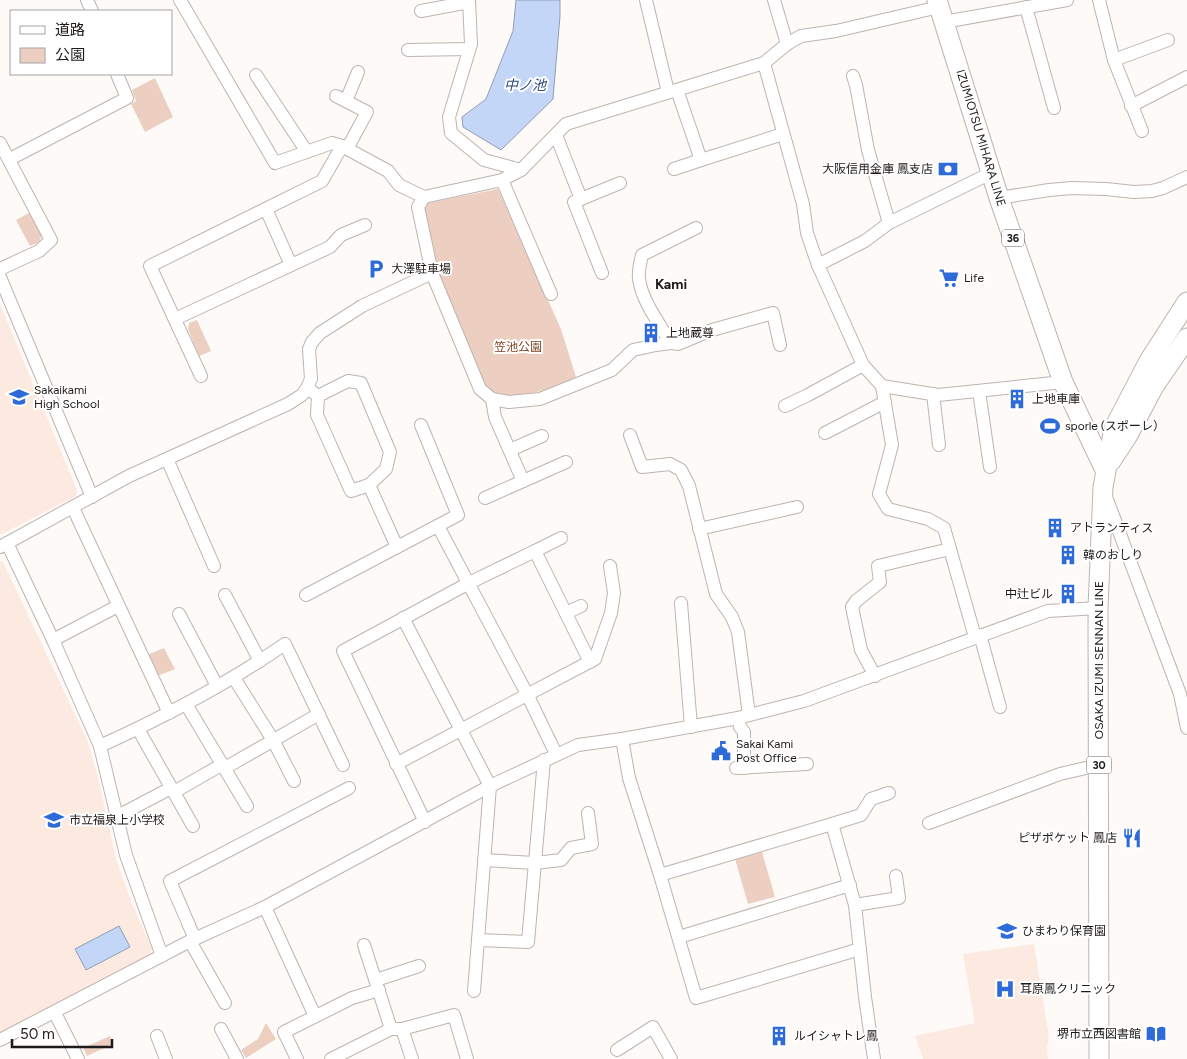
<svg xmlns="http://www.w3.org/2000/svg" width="1187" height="1059" viewBox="0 0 1187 1059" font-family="Figtree,'Noto Sans JP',sans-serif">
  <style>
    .built { fill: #fceae1 }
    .green { fill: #edcfc1 }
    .water { fill: #c3d6f7; stroke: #929eb4 }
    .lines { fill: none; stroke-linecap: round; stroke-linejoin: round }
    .street-casing { stroke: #beb4af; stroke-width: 14 }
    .primary-casing { stroke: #beb4af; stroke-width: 21 }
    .street { stroke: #fff; stroke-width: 12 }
    .primary { stroke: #fff; stroke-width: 19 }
    .labels { text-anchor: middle; stroke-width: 4; stroke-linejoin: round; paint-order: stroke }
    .shield { fill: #fff; stroke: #625f5d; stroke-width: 1 }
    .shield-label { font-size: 11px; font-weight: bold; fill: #1e1a18 }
    .street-label { font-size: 12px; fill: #1e1a18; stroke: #fff }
    .poi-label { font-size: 12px; fill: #1e1a18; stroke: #fff; text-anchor: start }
    .park-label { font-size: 12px; fill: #7f4425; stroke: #fff }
    .water-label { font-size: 14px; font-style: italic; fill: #2f4c7f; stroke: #fff }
    .neighbourhood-label { font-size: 14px; font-weight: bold; fill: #1e1a18; stroke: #fff }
  </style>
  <rect width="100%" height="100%" fill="#fefaf8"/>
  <g class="built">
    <path d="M0,304L77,490L76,496L0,535Z"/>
    <path d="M0,561L3,562L88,742L99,781L116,859L131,901L152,949L149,957L0,1035Z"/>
    <path d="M1034,944L1049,1037L1047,1047L1048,1059H923L915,1036L975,1023L963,954Z"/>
  </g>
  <g class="green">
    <path d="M155,78L173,117L145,132L131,104L136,101L132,90Z"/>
    <path d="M498,189L561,329L576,377C560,387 511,402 494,394C490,392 486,386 482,383L437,268L423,209L427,203Z"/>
    <path d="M29,213L42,235L39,242L30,246L16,220Z"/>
    <path d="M197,320L211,351L199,356L188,329L189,323Z"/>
    <path d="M164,648L175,669L157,676L147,655Z"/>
    <path d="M762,852L775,897L748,904L735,859Z"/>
    <path d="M266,1023L276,1039L246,1058L241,1050L258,1039Z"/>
    <path d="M110,1036L113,1044L87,1056L83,1048Z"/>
  </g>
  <g class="water">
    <path d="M516,0H560V16L553,99L501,150L463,127L462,117L486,99L513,31Z"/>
    <path d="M119,926L130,947L86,970L75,949Z"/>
  </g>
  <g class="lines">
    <defs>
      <g id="street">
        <path d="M87,0L92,11"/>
        <path d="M180,0L275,163L332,143L342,146L388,171L399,185L424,197"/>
        <path d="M469,0L471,44L449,117L451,133L484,160L521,170"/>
        <path d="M646,0L668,92"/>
        <path d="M774,0L787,44"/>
        <path d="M1099,0L1114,60L1142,131"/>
        <path d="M1026,7L1054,108"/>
        <path d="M421,11L469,2"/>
        <path d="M944,22L1067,0"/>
        <path d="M408,50L469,49"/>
        <path d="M1114,60L1168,40"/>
        <path d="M764,63L803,204L807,233L818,265L863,365L882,386L892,445L879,494L888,509L928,519L944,528L975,637"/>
        <path d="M256,75L307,152"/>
        <path d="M853,76L856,85L868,150L889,223"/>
        <path d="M336,96L367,112L347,149"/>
        <path d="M346,101L358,72"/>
        <path d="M1131,106L1187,77"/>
        <path d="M556,135L581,199L574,202L602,273"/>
        <path d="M0,143L51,240L39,251L0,269"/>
        <path d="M10,159L127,98L117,74"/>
        <path d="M701,160L783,134"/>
        <path d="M674,169L701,160L677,90"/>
        <path d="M502,180L551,294"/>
        <path d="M999,198L1049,190L1072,188L1106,189L1134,192L1152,191L1163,188L1187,177"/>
        <path d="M581,199L620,183"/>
        <path d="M266,209L291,265"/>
        <path d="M818,265L865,241L889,223L991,173"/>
        <path d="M0,277L92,497"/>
        <path d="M175,319L330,247L341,235L365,225"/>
        <path d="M671,343C659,323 642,301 639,279C638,271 640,263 642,255L696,228"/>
        <path d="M780,345L773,313L712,330L678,344L671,343L656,345L633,350L612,370L540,399L509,402L492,399L480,389L432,273L418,207L424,197L502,180L521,170L566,124L764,63L787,44L801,36L836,31L939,7"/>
        <path d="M201,376L150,266L322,181L342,146"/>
        <path d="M882,386L938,395L1063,382"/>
        <path d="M307,388L318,396L348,381L361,383L390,452L386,469L369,485L351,491L317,415L318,396"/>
        <path d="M979,391L990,467"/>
        <path d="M933,394L939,445"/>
        <path d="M492,399L495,417L523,481"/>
        <path d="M785,406L808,395L863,365"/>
        <path d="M825,433L885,402"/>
        <path d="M630,435L642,467L670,464L681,470L689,486L716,594L732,617L738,632L749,715"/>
        <path d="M510,450L542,436"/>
        <path d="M167,459L214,566"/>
        <path d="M369,485L397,547"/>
        <path d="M1105,494L1180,694L1187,728"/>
        <path d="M485,498L566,462"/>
        <path d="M73,508L169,713"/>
        <path d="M438,526L527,694L556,754"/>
        <path d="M699,529L797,507"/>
        <path d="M7,543L53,640L100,746L126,855L162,956"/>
        <path d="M0,547L129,476L288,404L302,395L307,388L311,379L309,349L312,342L320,333L362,306L432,273"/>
        <path d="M535,551L561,538"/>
        <path d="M225,595L260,661"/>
        <path d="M306,595L458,515L421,425"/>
        <path d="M681,603L691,727"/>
        <path d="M566,613L581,606"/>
        <path d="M179,614L217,686"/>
        <path d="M403,618L490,786L474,991"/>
        <path d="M980,635L1000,707"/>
        <path d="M53,640L118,606"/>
        <path d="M875,676L861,650L852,607L856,601L880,582L878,566L950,549"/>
        <path d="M234,678L273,740L294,781"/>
        <path d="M186,704L247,806"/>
        <path d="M738,718L740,727L744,732V768"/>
        <path d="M138,729L193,826"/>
        <path d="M622,739L629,778L660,875L696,998L860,949"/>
        <path d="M100,746C164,717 227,684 285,644L343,765"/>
        <path d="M396,764L595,659L611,613L614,593L610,566"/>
        <path d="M225,768L319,714"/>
        <path d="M736,768L807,764"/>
        <path d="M174,792L223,764"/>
        <path d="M116,817L171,788"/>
        <path d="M425,822L343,651L469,583L535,551L590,662"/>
        <path d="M929,823L1060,774L1099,765"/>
        <path d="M832,824L861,815L871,799L889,793"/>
        <path d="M484,860L535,863L561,860L571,848L592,844L588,813"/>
        <path d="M660,875L832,824L855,905L865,997L874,1059"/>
        <path d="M855,905L899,898L896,876"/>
        <path d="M265,907L315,1016"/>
        <path d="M679,937L850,885"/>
        <path d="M195,939L170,881L349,788"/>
        <path d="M478,940L528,942L544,760"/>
        <path d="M190,941L225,1003"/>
        <path d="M364,945L391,1029"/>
        <path d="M376,980L419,966"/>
        <path d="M55,1013L78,1059"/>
        <path d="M221,1029L237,1059"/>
        <path d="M402,1029L412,1059"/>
        <path d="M157,1036L166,1059"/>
        <path d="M0,1040L190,941L265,907L490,786L578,745L622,739L738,718L804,701L1048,611L1098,608"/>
        <path d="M617,1050L653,1027L671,1059"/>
        <path d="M297,1059L284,1032L352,998L379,990"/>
        <path d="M331,1059L391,1029H402L454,1015L467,1059"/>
      </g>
      <g id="primary">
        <path d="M937,0L999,198L1063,382L1105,470"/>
        <path d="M1111,461L1128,435L1154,386L1187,338"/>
        <path d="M1099,1059L1098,608L1103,487L1114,428L1149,361L1187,302"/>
      </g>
    </defs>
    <use href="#street" class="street-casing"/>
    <use href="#primary" class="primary-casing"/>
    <use href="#street" class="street"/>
    <use href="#primary" class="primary"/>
  </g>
  <defs>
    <symbol id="bank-bare" viewBox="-9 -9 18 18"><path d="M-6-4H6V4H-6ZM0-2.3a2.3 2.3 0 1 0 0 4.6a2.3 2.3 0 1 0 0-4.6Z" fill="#2e6bd8" stroke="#fff" stroke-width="2.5" paint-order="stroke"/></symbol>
    <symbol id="parking-bare" viewBox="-9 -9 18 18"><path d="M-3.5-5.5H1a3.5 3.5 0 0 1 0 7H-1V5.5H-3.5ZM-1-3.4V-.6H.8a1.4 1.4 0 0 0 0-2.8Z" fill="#2e6bd8" stroke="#fff" stroke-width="2.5" paint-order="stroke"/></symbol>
    <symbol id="supermarket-bare" viewBox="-9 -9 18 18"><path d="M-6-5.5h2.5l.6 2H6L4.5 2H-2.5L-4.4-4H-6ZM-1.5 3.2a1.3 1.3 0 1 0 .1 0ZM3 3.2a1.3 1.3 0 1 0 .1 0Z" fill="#2e6bd8" stroke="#fff" stroke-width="2.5" paint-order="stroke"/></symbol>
    <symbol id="building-bare" viewBox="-9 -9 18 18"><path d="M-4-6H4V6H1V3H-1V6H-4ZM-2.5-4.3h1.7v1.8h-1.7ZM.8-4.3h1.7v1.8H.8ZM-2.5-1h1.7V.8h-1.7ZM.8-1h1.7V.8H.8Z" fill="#2e6bd8" stroke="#fff" stroke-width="2.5" paint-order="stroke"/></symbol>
    <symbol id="school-bare" viewBox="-9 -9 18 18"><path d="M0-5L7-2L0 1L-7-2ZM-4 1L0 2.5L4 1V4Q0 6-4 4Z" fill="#2e6bd8" stroke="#fff" stroke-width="2.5" paint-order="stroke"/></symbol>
    <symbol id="stadium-bare" viewBox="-9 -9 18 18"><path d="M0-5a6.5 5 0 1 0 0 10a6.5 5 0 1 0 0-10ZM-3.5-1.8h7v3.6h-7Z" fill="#2e6bd8" stroke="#fff" stroke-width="2.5" paint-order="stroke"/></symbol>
    <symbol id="civic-bare" viewBox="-9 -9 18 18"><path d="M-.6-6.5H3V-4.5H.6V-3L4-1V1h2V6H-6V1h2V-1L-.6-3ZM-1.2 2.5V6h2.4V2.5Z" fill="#2e6bd8" stroke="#fff" stroke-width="2.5" paint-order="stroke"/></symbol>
    <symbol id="restaurant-bare" viewBox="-9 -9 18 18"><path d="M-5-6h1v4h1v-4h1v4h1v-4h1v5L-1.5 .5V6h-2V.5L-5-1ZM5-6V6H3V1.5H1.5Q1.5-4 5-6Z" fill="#2e6bd8" stroke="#fff" stroke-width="2.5" paint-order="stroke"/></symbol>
    <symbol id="hospital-bare" viewBox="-9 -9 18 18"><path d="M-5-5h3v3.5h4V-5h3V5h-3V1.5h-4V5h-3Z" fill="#2e6bd8" stroke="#fff" stroke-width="2.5" paint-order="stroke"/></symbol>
    <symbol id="library-bare" viewBox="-9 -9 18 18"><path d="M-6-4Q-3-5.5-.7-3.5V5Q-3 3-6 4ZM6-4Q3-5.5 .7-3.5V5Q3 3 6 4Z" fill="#2e6bd8" stroke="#fff" stroke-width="2.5" paint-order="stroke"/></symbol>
  </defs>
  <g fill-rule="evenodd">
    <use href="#bank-bare" x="934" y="155" width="28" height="28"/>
    <use href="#parking-bare" x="362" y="255" width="28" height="28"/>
    <use href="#supermarket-bare" x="935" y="264" width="28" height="28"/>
    <use href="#building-bare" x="637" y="319" width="28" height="28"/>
    <use href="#school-bare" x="5" y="383" width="28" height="28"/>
    <use href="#building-bare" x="1003" y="385" width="28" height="28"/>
    <use href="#stadium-bare" x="1036" y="412" width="28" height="28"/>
    <use href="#building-bare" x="1041" y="514" width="28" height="28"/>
    <use href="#building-bare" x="1054" y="541" width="28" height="28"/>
    <use href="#building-bare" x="1054" y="580" width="28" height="28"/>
    <use href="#civic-bare" x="707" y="737" width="28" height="28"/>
    <use href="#school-bare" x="40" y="806" width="28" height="28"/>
    <use href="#restaurant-bare" x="1118" y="824" width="28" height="28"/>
    <use href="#school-bare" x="993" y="917" width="28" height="28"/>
    <use href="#hospital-bare" x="991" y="975" width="28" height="28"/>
    <use href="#library-bare" x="1142" y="1020" width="28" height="28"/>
    <use href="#building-bare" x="765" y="1022" width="28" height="28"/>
  </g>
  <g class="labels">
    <g class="shield">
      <rect x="1002" y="229.5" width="22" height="17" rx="4"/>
      <rect x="1086.5" y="756.5" width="25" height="17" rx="4"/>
    </g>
    <g class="shield-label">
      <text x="1013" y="242">36</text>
      <text x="1099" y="769">30</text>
    </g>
    <g class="street-label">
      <text transform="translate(981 138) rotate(73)" y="4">IZUMIOTSU MIHARA LINE</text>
      <text transform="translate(1099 660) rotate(-90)" y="4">OSAKA IZUMI SENNAN LINE</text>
    </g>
    <g class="poi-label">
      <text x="933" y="173" text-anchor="end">大阪信用金庫 鳳支店</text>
      <text x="391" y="273">大澤駐車場</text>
      <text x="964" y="282">Life</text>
      <text x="666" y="337">上地蔵尊</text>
      <text x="34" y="394">Sakaikami<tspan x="34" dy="14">High School</tspan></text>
      <text x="1032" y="403">上地車庫</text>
      <text x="1065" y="430">sporle (スポーレ）</text>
      <text x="1070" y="532">アトランティス</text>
      <text x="1083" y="559">韓のおしり</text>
      <text x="1053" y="598" text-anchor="end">中辻ビル</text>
      <text x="736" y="748">Sakai Kami<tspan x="736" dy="14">Post Office</tspan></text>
      <text x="69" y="824">市立福泉上小学校</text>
      <text x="1117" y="842" text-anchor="end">ピザポケット 鳳店</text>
      <text x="1022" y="935">ひまわり保育園</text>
      <text x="1020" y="993">耳原鳳クリニック</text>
      <text x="1141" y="1038" text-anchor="end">堺市立西図書館</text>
      <text x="794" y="1040">ルイシャトレ鳳</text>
    </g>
    <g class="park-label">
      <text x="518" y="351">笠池公園</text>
    </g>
    <g class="water-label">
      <text x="525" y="90">中ノ池</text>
    </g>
    <g class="neighbourhood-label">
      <text x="671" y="289">Kami</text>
    </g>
  </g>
  <rect x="10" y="10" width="162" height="65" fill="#ffffff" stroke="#a5a3a3"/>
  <rect x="20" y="26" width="25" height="8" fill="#ffffff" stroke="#a5a3a3"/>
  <text x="55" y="35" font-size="15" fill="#1e1a18">道路</text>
  <rect x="20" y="48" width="25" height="15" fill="#edcfc1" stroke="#a5a3a3"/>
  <text x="55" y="60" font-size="15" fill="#1e1a18">公園</text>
  <path d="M12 1039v8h100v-8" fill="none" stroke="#1e1a18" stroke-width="2.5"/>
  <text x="20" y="1039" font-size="15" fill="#1e1a18" stroke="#ffffff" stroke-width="4" paint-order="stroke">50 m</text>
</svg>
